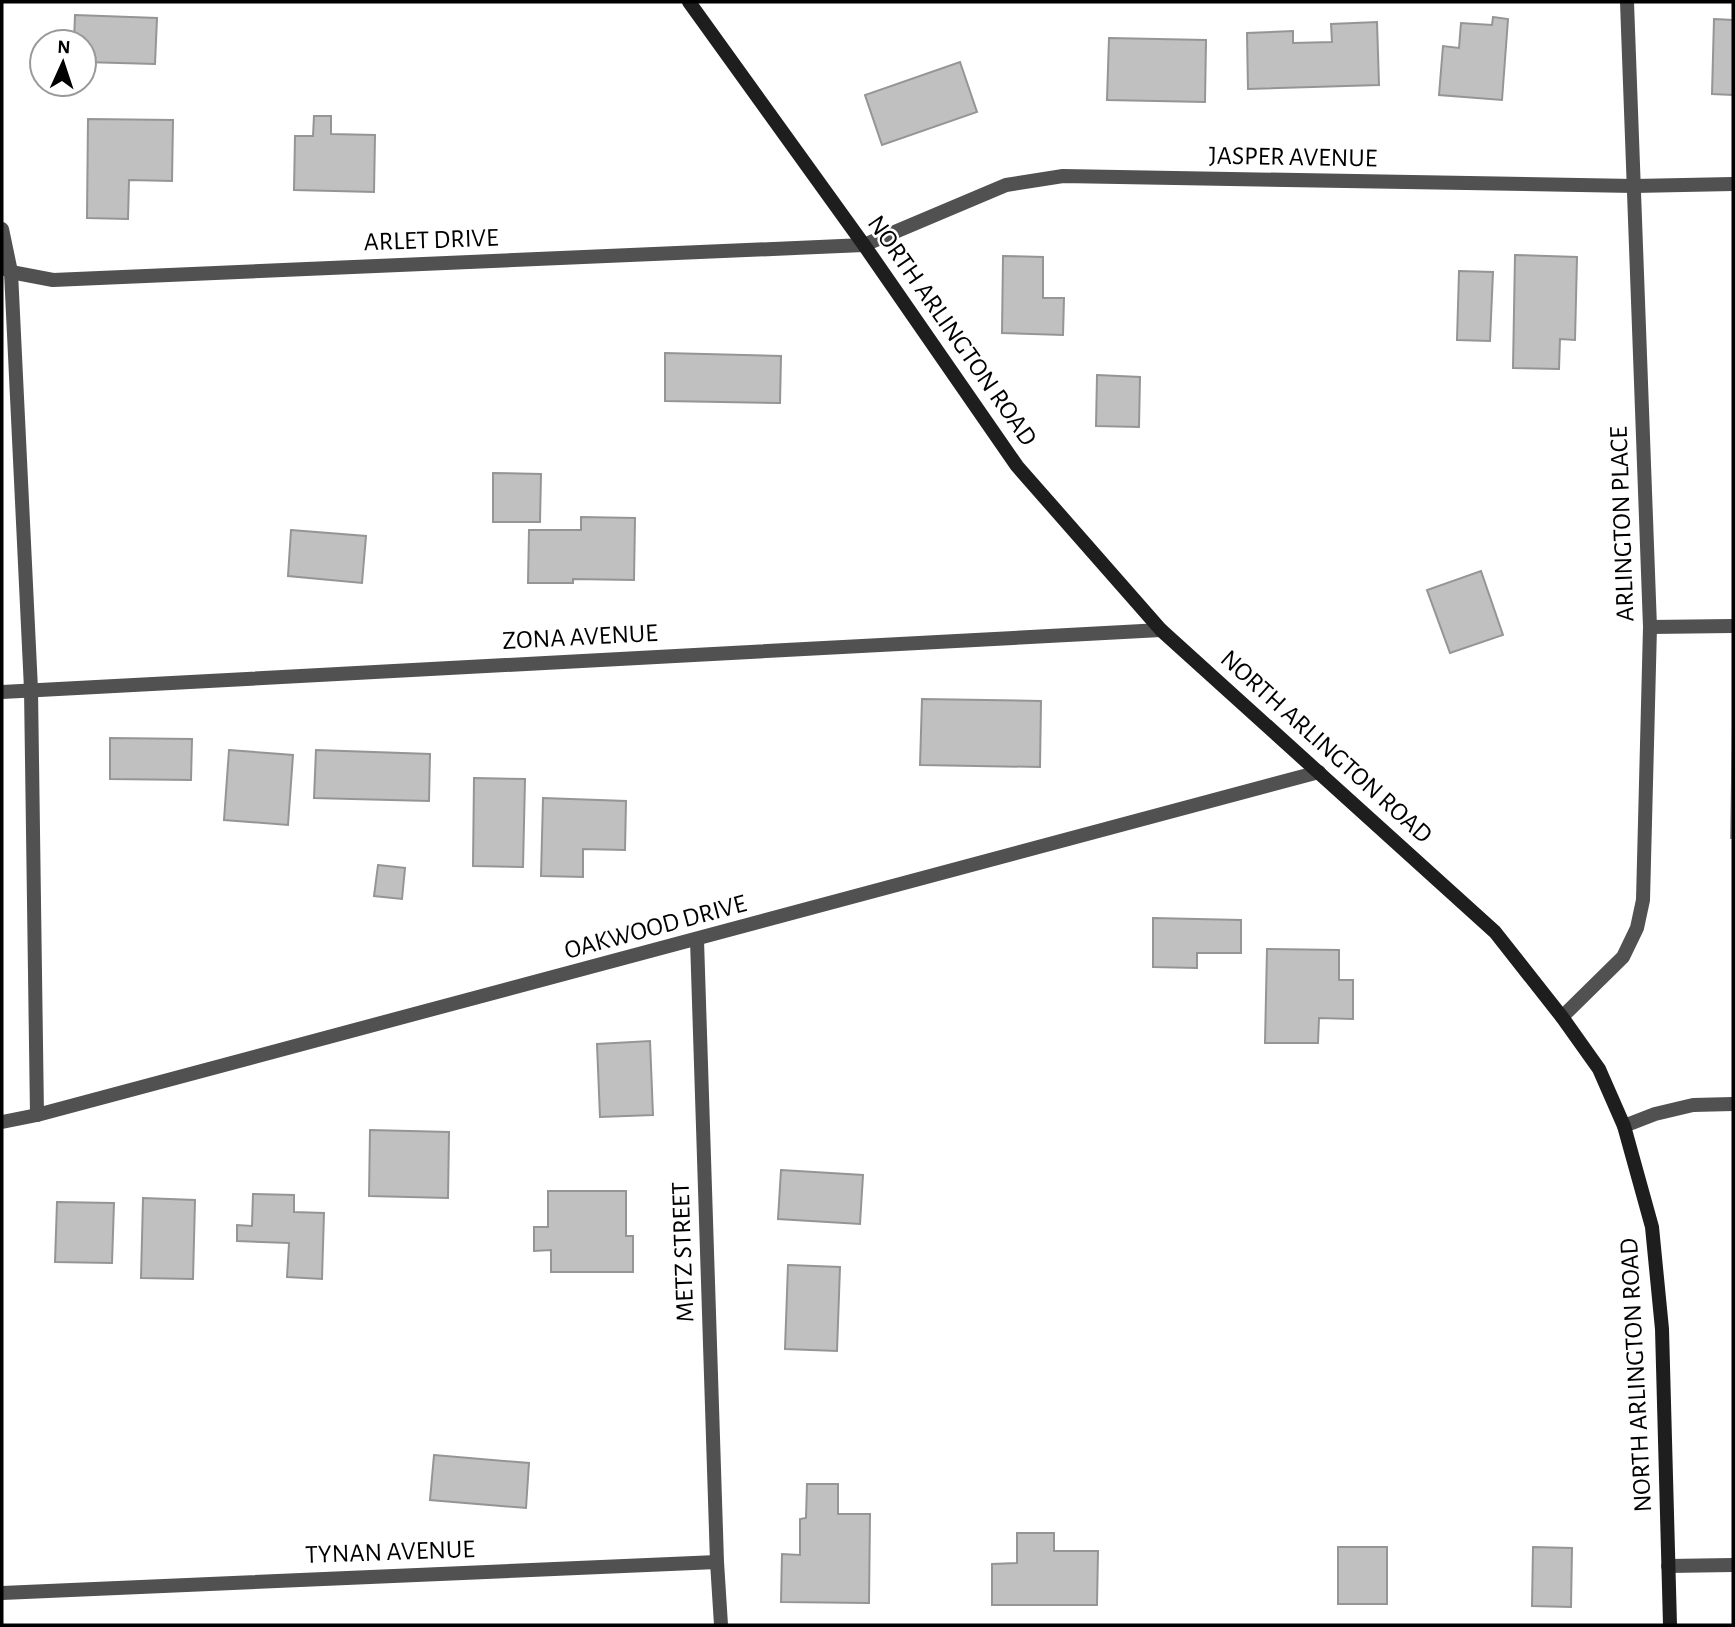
<svg xmlns="http://www.w3.org/2000/svg" width="1735" height="1627" viewBox="0 0 1735 1627" font-family="'Alegreya Sans',sans-serif">
  <style>
    .building { fill: #c0c0c0; stroke: #959595; stroke-width: 2 }
    .lines { fill: none; stroke-linecap: round; stroke-linejoin: round }
    .minor { stroke: #515151; stroke-width: 14 }
    .secondary { stroke: #1e1e1e; stroke-width: 14 }
    .labels { text-anchor: middle; stroke-width: 5; stroke-linejoin: round; paint-order: stroke }
    .street-label { font-size: 26px; fill: #000; stroke: #fff }
  </style>
  <rect width="100%" height="100%" fill="#fff"/>
  <g class="building">
    <path d="M75,15L157,18L155,64L84,62V42H74Z"/>
    <path d="M1493,17L1508,19L1502,100L1439,95L1443,46L1459,48L1461,23L1492,25Z"/>
    <path d="M1714,19L1733,20V95L1712,94Z"/>
    <path d="M1377,22L1379,85L1248,89L1247,33L1293,31V43L1332,42L1331,24Z"/>
    <path d="M1109,38L1206,40L1205,102L1107,100Z"/>
    <path d="M960,62L977,112L882,145L865,95Z"/>
    <path d="M314,116H331V134L375,135L374,192L294,190L295,136H313Z"/>
    <path d="M88,119L173,120L172,181L129,180L128,219L87,218Z"/>
    <path d="M1515,255L1577,257L1575,340L1560,339L1559,369L1513,368Z"/>
    <path d="M1003,256L1043,257V298H1064L1063,335L1002,333Z"/>
    <path d="M1459,271L1493,272L1490,341L1457,340Z"/>
    <path d="M665,353L781,356L780,403L665,401Z"/>
    <path d="M1097,375L1140,377L1139,427L1096,426Z"/>
    <path d="M493,473L541,474L540,522H493Z"/>
    <path d="M581,517L635,518L634,580L573,579V583H528L529,530H581Z"/>
    <path d="M291,530L366,536L362,583L288,576Z"/>
    <path d="M1481,571L1503,635L1450,653L1427,590Z"/>
    <path d="M922,699L1041,701L1040,767L920,765Z"/>
    <path d="M1733,724V838H1731Z"/>
    <path d="M110,738L192,739L191,780L110,779Z"/>
    <path d="M229,750L293,755L288,825L224,820Z"/>
    <path d="M316,750L430,754L429,801L314,798Z"/>
    <path d="M474,778L525,779L523,867L473,866Z"/>
    <path d="M543,798L626,801L625,850L583,849V877L541,876Z"/>
    <path d="M378,865L405,868L402,899L374,896Z"/>
    <path d="M1153,918L1241,920V953H1197V968L1153,967Z"/>
    <path d="M1267,949L1339,950V980H1353V1019L1319,1018L1318,1043H1265Z"/>
    <path d="M650,1041L653,1115L600,1117L597,1044Z"/>
    <path d="M370,1130L449,1132L448,1198L369,1196Z"/>
    <path d="M781,1170L863,1175L860,1224L778,1219Z"/>
    <path d="M548,1191H626V1236H633V1272H551V1250L534,1251V1227H548Z"/>
    <path d="M253,1194L294,1195V1212L324,1213L322,1279L287,1277L289,1243L237,1241V1225L252,1226Z"/>
    <path d="M143,1198L195,1200L193,1279L141,1278Z"/>
    <path d="M57,1202L114,1203L112,1263L55,1262Z"/>
    <path d="M788,1265L840,1267L837,1351L785,1349Z"/>
    <path d="M434,1455L529,1463L526,1508L430,1500Z"/>
    <path d="M807,1484H838V1514H870L869,1603L781,1602L782,1554L800,1555V1519L806,1518Z"/>
    <path d="M1017,1533H1054V1551H1098L1097,1605H992V1564L1017,1563Z"/>
    <rect x="1338" y="1547" width="49" height="57"/>
    <path d="M1533,1547L1572,1548L1571,1607L1532,1606Z"/>
  </g>
  <g class="lines">
    <g class="minor">
      <path d="M2,229L11,272L31,689L37,1115"/>
      <path d="M2,267L11,272L53,280L864,245L1006,185L1063,176L1634,186L1733,184"/>
      <path d="M1650,627L1733,626"/>
      <path d="M2,692L1161,630"/>
      <path d="M697,940L717,1562L721,1625"/>
      <path d="M1562,1017L1623,957L1637,928L1643,900L1650,627L1627,2"/>
      <path d="M2,1122L37,1115L1319,772"/>
      <path d="M1624,1126L1655,1114L1693,1105L1733,1104"/>
      <path d="M1668,1566L1733,1565"/>
      <path d="M2,1593L717,1562"/>
    </g>
    <path class="secondary" d="M689,2L864,245L1017,466L1161,630L1495,932L1562,1017L1599,1069L1624,1126L1652,1227L1662,1329L1670,1625"/>
  </g>
  <g class="labels">
    <g class="street-label">
      <text transform="translate(1293 156) rotate(1)" y="9">JASPER AVENUE</text>
      <text transform="translate(431 239) rotate(-2)" y="9">ARLET DRIVE</text>
      <text transform="translate(953 330) rotate(55)" y="9">NORTH ARLINGTON ROAD</text>
      <text transform="translate(1621 524) rotate(-92)" y="9">ARLINGTON PLACE</text>
      <text transform="translate(580 636) rotate(-3)" y="9">ZONA AVENUE</text>
      <text transform="translate(1327 746) rotate(42)" y="9">NORTH ARLINGTON ROAD</text>
      <text transform="translate(655 926) rotate(-15)" y="9">OAKWOOD DRIVE</text>
      <text transform="translate(682 1252) rotate(-92)" y="9">METZ STREET</text>
      <text transform="translate(1635 1375) rotate(-93)" y="9">NORTH ARLINGTON ROAD</text>
      <text transform="translate(390 1551) rotate(-2)" y="9">TYNAN AVENUE</text>
    </g>
  </g>
  <rect width="1735" height="1627" fill="none" stroke="#000000" stroke-width="7"/>
  <g transform="translate(63 63) rotate(3)"><circle r="33" fill="#ffffff" stroke="#999999" stroke-width="2"/>
  <path d="M0-5L12 26L0 18L-12 26Z" fill="#000000"/>
  <text y="-10" font-size="19" font-weight="bold" text-anchor="middle" fill="#000000">N</text>
  </g>
</svg>
